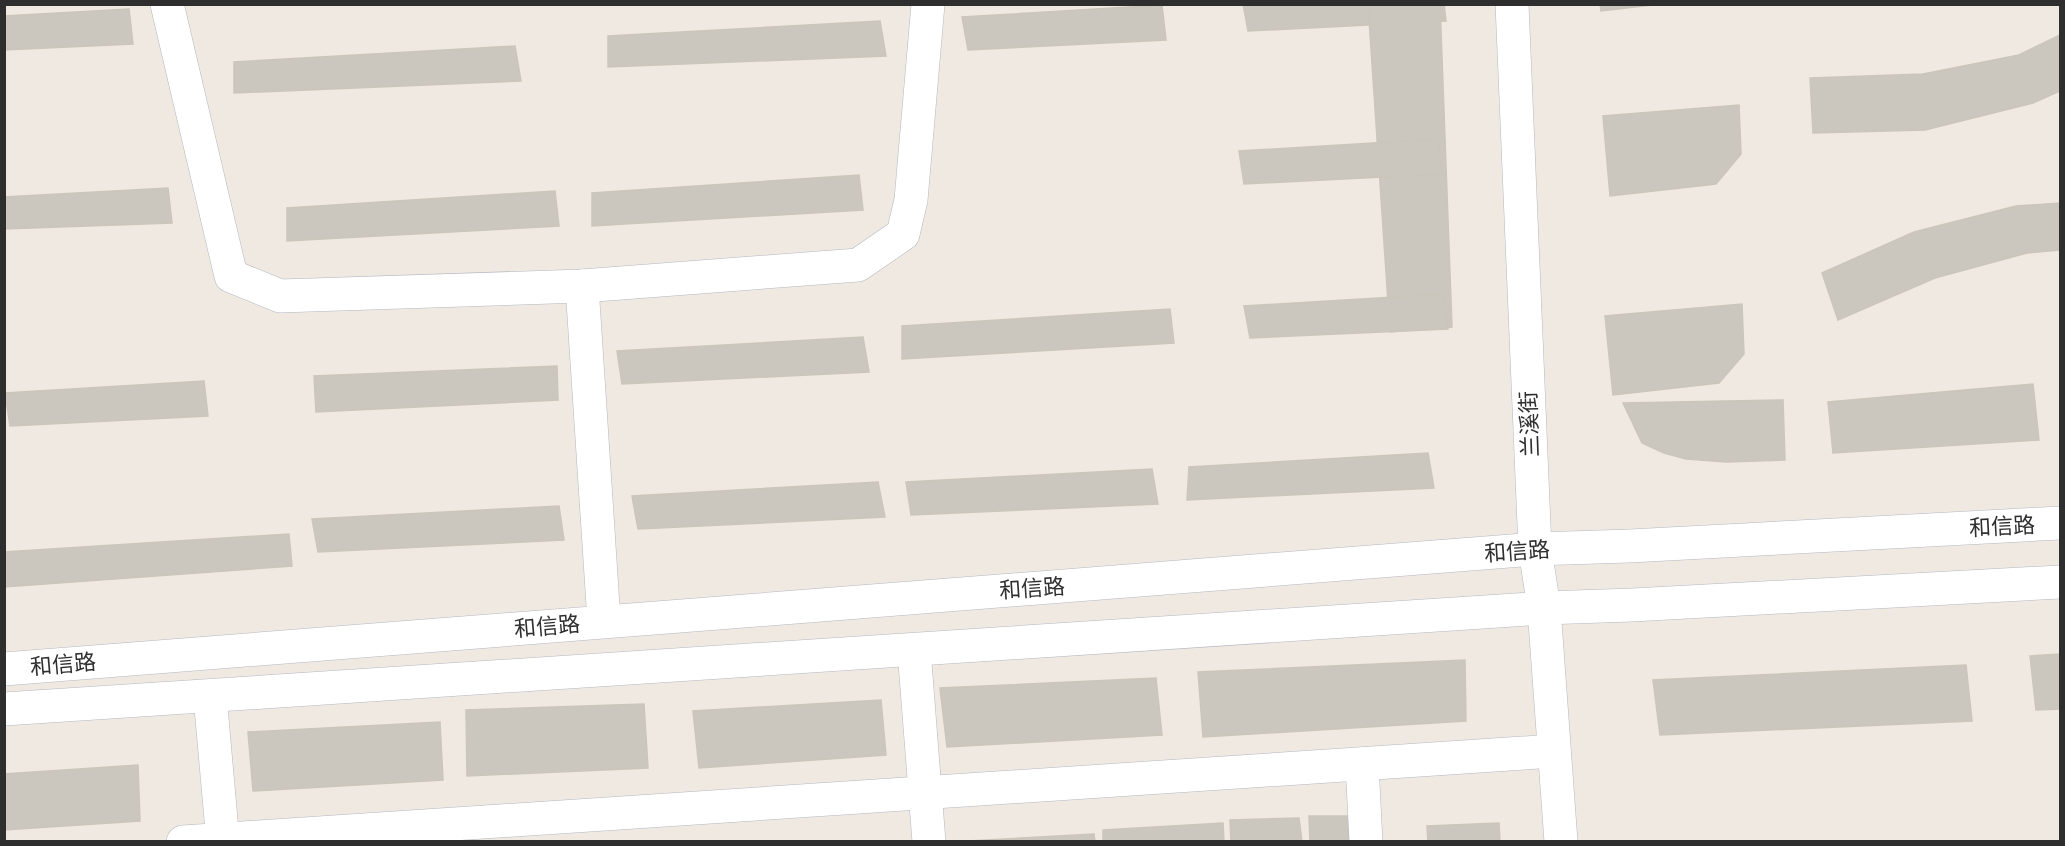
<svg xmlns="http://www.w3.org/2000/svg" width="2065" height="846" viewBox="0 0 2065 846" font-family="'Alegreya Sans','Noto Sans SC',sans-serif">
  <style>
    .building { fill: #cbc7bf; stroke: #cbc5ba; stroke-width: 1.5 }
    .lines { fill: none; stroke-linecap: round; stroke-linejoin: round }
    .minor-casing { stroke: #b4b7c1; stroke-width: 34 }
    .minor { stroke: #fff; stroke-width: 33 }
    .labels { text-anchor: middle; stroke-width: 4.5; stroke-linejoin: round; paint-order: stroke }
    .street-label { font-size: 22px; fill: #2e2e2e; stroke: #fff }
  </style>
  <rect width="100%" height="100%" fill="#efe9e1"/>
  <g class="building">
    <path d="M1243,4H1444L1446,21L1248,31Z"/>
    <path d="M1368,4H1440L1452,327L1390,332Z"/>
    <path d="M1600,4H1661L1601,11Z"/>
    <path d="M1162,5L1166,40L968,50L962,17Z"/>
    <path d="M129,9L133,44L4,50V16Z"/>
    <path d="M880,21L886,56L608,67V36Z"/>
    <path d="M2060,35V91L2033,103L1925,130L1813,133L1810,78L1923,74L2019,55Z"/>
    <path d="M515,46L521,81L234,93V62Z"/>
    <path d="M1739,105L1741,154L1716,184L1610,196L1603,116Z"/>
    <path d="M1438,139L1442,174L1244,184L1239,151Z"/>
    <path d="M859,175L863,210L592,226V193Z"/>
    <path d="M168,188L172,223L4,229V197Z"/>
    <path d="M555,191L559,226L287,241V208Z"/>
    <path d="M2060,203V250L2027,253L1935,278L1838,320L1822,273L1914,232L2016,206Z"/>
    <path d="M1444,294L1448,329L1250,338L1244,306Z"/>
    <path d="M1742,304L1744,354L1719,383L1613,395L1605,316Z"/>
    <path d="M1170,309L1174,343L902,359V326Z"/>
    <path d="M863,337L869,372L622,384L617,351Z"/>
    <path d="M557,366L558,400L316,412L314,376Z"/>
    <path d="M204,381L208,416L10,426L5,393Z"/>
    <path d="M2033,384L2039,440L1833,453L1828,402Z"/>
    <path d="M1783,400L1785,460L1726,462L1686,459L1664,453L1642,443L1623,403Z"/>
    <path d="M1428,453L1434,488L1187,500L1189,467Z"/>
    <path d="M1152,469L1158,504L911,515L906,482Z"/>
    <path d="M878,482L885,517L638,529L632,496Z"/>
    <path d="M559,506L564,540L318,552L312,519Z"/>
    <path d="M289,534L292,566L4,587V552Z"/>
    <path d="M2060,654V709L2036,710L2030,656Z"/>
    <path d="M1465,660L1466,721L1203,737L1198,672Z"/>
    <path d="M1966,665L1972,721L1660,735L1653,680Z"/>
    <path d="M1156,678L1162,735L947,747L940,688Z"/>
    <path d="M881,700L886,755L699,768L693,711Z"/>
    <path d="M644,704L648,768L467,776L466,710Z"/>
    <path d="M440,722L443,780L253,791L248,732Z"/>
    <path d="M138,765L140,821L4,830V774Z"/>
    <path d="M1309,816H1354L1353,842H1310Z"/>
    <path d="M1299,818L1302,842H1231L1230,820Z"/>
    <path d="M1223,823L1224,842H1103V830Z"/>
    <path d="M1499,823L1500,842H1428L1427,826Z"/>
    <path d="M1094,834L1095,842H950Z"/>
  </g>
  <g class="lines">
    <defs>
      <g id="minor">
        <path d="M167,4L231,276L280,296L582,286L858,265L903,234L911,200L928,4"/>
        <path d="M1512,4L1535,549L1544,608L1561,842"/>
        <path d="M582,286L604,621"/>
        <path d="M914,650L929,842"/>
        <path d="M4,669L1535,549L1630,546L2060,523"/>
        <path d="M210,696L223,842"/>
        <path d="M4,709L1544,608L1632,605L2060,582"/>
        <path d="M1362,764L1366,842"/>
        <path d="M183,842L1554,751"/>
      </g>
    </defs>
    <use href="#minor" class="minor-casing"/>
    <use href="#minor" class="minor"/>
  </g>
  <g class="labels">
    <g class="street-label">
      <text transform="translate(1529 424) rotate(-92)" y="8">兰溪街</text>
      <text transform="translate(2002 526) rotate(-3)" y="8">和信路</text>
      <text transform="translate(1517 551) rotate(-4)" y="8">和信路</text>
      <text transform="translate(1032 588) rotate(-4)" y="8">和信路</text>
      <text transform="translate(547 626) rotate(-5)" y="8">和信路</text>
      <text transform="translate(63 664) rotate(-5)" y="8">和信路</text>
    </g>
  </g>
  <rect width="2065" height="846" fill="none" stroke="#2e2e2e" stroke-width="12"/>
</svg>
